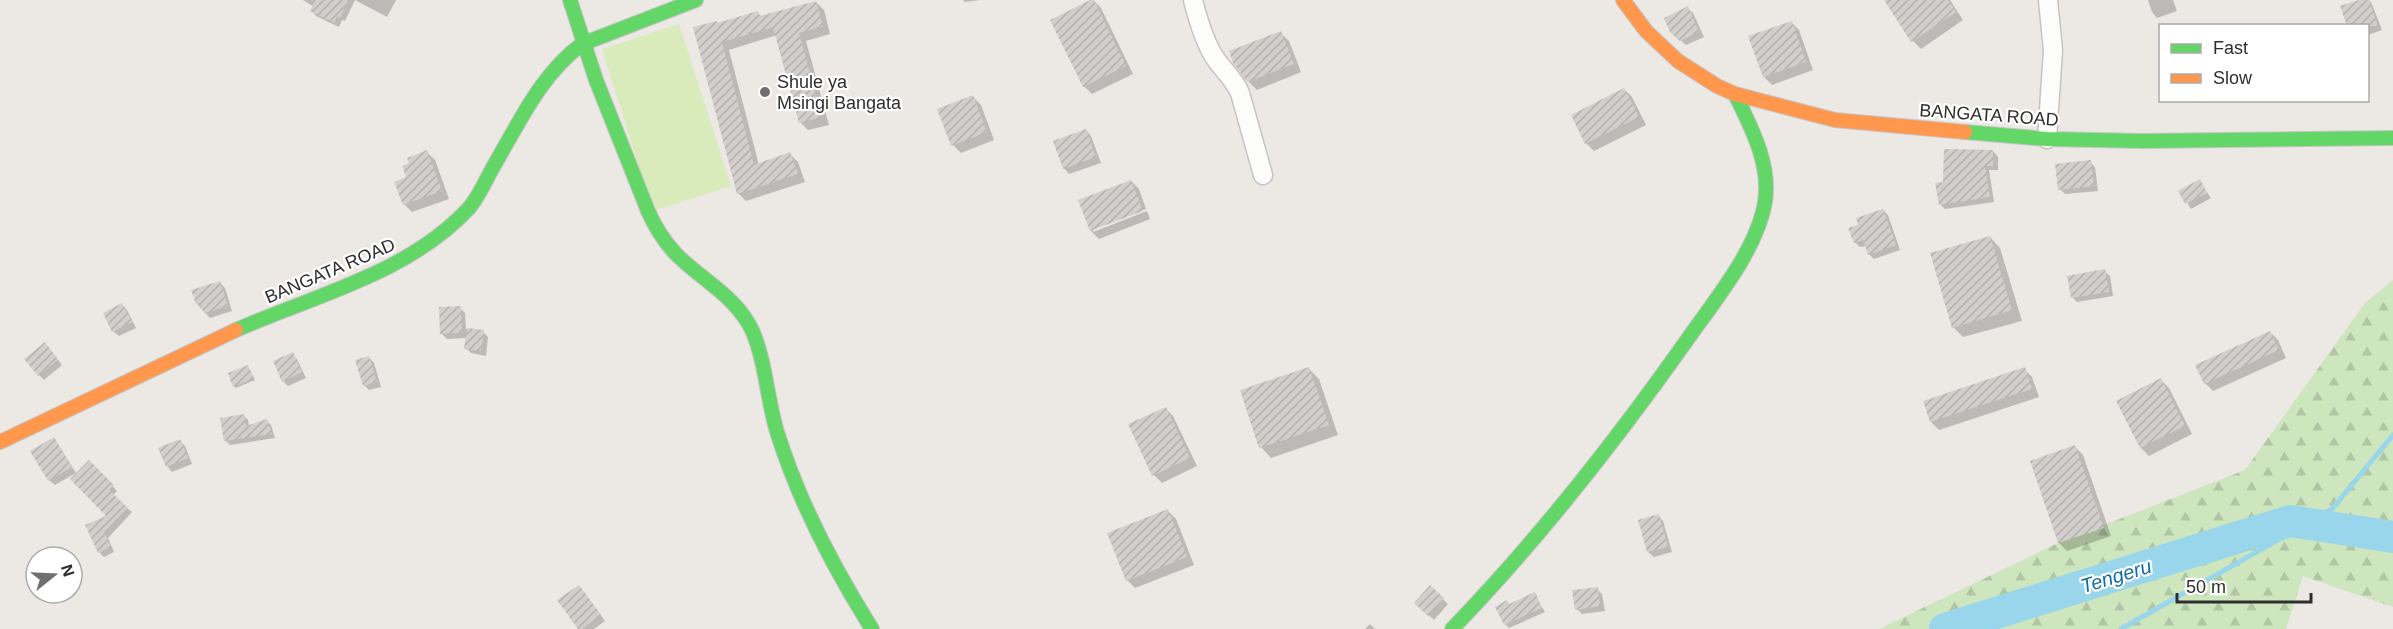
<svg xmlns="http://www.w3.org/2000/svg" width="2393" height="629" viewBox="0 0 2393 629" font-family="Arial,sans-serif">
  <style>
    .forest { fill: url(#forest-firs) }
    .pitch { fill: #d9eabb }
    .shadow { fill: #0003 }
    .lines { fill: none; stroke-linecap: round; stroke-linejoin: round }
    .stream { stroke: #99d6ec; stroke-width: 5 }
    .river { stroke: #99d6ec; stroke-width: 32 }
    .building { fill: url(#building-hatch) }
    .street-casing { stroke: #c5c4c5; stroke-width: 21 }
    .fast-casing { stroke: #c5c4c5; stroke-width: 16 }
    .slow-casing { stroke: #c5c4c5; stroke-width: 16 }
    .street { stroke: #fcfcfb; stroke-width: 18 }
    .fast { stroke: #63d668; stroke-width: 14 }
    .slow { stroke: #ff974d; stroke-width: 14 }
    .poi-dot { fill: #706f6e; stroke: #fff; stroke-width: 2 }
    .labels { text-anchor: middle; stroke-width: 4.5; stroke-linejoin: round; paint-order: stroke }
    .poi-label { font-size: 18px; fill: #2e2e2e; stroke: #fff; text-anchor: start }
    .street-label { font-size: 18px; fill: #2e2e2e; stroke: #fff }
    .water-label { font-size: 20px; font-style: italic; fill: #0d6fa3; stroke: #fff }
  </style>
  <defs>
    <pattern id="forest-firs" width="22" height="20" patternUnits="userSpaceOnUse" patternTransform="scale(1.5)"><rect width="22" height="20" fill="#cee6be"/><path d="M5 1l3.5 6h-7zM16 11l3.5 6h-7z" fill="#b1c6a4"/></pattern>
    <pattern id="building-hatch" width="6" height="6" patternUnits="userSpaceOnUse" patternTransform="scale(1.5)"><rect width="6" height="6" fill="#d1cecb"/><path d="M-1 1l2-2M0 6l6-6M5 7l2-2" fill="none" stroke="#b4b1af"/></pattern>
  </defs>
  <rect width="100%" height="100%" fill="#ece8e4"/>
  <path class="forest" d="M2393,280V607L2303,576L2286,629H1879L2058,543L2245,470L2365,303Z"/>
  <path class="pitch" d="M679,24L731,186L653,211L602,49Z"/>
  <g class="shadow">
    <path d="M303,0H355L345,21L342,20L339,27L316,16L312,11L314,7Z"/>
    <path d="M355,0H396L387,17Z"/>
    <path d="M963,0H981L965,2Z"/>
    <path d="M1093,0L1101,8L1133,74L1092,94L1084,86Z"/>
    <path d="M1890,0H1950L1963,20L1921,49L1913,41Z"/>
    <path d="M2148,0H2173L2177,11L2157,18L2152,12Z"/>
    <path d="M2363,0H2369L2372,4L2382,30L2368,35Z"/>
    <path d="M816,2L824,10L830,34L806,41L829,125L808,130L800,122L777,35L729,50L759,165L790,154L798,162L805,182L746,201L738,193L718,24L758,13L762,17Z"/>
    <path d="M1687,8L1693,13L1704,37L1686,45L1671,31Z"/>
    <path d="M1791,22L1799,30L1813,70L1772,85L1764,77Z"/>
    <path d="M1281,33L1289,41L1301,72L1257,90L1248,81Z"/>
    <path d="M1624,89L1632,97L1646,125L1594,151L1586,143Z"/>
    <path d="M973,97L981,105L994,140L961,153L953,145Z"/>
    <path d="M1086,130L1091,136L1101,163L1069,174L1064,168Z"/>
    <path d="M1993,151L1998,157V170H1989L1994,202L1945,209L1940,204L1944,183Z"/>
    <path d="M427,152L435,160L449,199L412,212L404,204L408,178Z"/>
    <path d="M2090,162L2095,167L2098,191L2065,194L2060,189Z"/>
    <path d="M1131,181L1139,189L1146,209L1093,229V232L1147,211L1150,219L1099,239L1091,231L1080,201Z"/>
    <path d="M2199,181L2211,198L2191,209L2180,191Z"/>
    <path d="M1883,210L1888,215L1900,250L1874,259L1869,254L1866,246L1860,247L1855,242L1860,226Z"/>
    <path d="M1990,237L2000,248L2022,321L1963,337L1953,327Z"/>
    <path d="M2104,271L2110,276L2113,296L2077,302L2072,297Z"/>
    <path d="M220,283L225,288L232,311L210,318L197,304Z"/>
    <path d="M122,305L127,310L136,328L119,336L113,331Z"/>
    <path d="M460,308L465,313L466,329L483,332L488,337L486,356L471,353L466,348L467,338L447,339L441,333Z"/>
    <path d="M2270,332L2278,340L2286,358L2213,391L2205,383Z"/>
    <path d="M50,349L62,365L44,380L39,375Z"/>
    <path d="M292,354L297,359L306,378L288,386L283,381Z"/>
    <path d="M369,358L374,363L381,387L369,390L364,385Z"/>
    <path d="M248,367L255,380L236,388L234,386Z"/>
    <path d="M1309,369L1319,379L1338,435L1271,458L1261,447Z"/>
    <path d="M2024,369L2032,377L2039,397L1939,430L1931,422L1925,402Z"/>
    <path d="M2161,380L2169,388L2192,434L2149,456L2141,448Z"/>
    <path d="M1165,408L1173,416L1197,466L1162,483L1154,475Z"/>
    <path d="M243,415L248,420L249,427L266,421L271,425L275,438L230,445L226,441Z"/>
    <path d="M54,438L76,473L55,485L49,480Z"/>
    <path d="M180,441L185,446L192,464L172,472L167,466Z"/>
    <path d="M2075,447L2083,455L2111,536L2067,551L2059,543Z"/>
    <path d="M89,462L117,491L112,496L132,512L108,538L114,552L104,557L99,552L87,526L109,517Z"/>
    <path d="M1168,511L1176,519L1194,565L1135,588L1127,580Z"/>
    <path d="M1658,516L1663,521L1672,552L1654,557L1648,552Z"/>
    <path d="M1430,587L1448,604L1434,620L1416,603Z"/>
    <path d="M1597,589L1602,594L1605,611L1582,614L1577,609Z"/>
    <path d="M584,592L605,621L594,629H580Z"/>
    <path d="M1534,594L1545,612L1509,628L1505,624L1510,605Z"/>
    <path d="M1370,624L1375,629H1365Z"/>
  </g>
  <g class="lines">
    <path class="stream" d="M2121,629L2332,509L2393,435"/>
    <path class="river" d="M1945,629L2290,521L2393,537"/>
  </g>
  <g class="building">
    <path d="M311,0H348L340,18L337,16L334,23L310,11L314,2Z"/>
    <path d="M1090,0H1094L1126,66L1083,87L1050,20Z"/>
    <path d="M1884,0H1948L1956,12L1911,42Z"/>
    <path d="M2359,0H2369L2378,26H2347L2340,6Z"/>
    <path d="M816,1L823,27L799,33L822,117L799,123L773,27L722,42L754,165L790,152L798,174L737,194L693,27L717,21V23L758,11L759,16Z"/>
    <path d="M1688,6L1699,32L1680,41L1670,32L1664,18Z"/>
    <path d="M1792,21L1806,62L1763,77L1748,36Z"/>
    <path d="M1281,31L1294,64L1247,82L1233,63L1229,51Z"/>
    <path d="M1624,88L1639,117L1585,144L1571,115Z"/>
    <path d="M973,95L987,132L951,146L937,109Z"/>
    <path d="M1086,129L1096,157L1063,169L1053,141Z"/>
    <path d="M1944,149L1993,150V166H1985L1990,197L1939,205L1935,183L1943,182Z"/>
    <path d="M427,150L442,191L403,205L394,182L406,177L402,166L409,163L407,158Z"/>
    <path d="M2091,160L2094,186L2058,190L2055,164Z"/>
    <path d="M2200,179L2207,193L2185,204L2178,191Z"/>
    <path d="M1131,180L1143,211L1090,231L1078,200Z"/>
    <path d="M1883,209L1896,245L1868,255L1863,240L1854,243L1848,228L1858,225L1856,218Z"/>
    <path d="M1990,236L2012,310L1952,328L1930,253Z"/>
    <path d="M2105,269L2109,292L2071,298L2067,276Z"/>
    <path d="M220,281L228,306L204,313L200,303L196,304L191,290Z"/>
    <path d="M122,303L132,322L112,332L103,313Z"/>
    <path d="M461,306L462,333L440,334L439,307Z"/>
    <path d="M467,328L484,330L481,351L464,349Z"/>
    <path d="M2270,331L2279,350L2204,384L2195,365Z"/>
    <path d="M45,342L58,360L38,376L24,359Z"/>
    <path d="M293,352L302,372L282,382L273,361Z"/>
    <path d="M369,356L377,382L363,386L355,360Z"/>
    <path d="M248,365L254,378L233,387L228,373Z"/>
    <path d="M1309,367L1329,425L1259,448L1240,390Z"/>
    <path d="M2025,367L2032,389L1930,422L1923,401Z"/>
    <path d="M2161,378L2185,426L2140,448L2116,401Z"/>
    <path d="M1166,407L1190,458L1152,476L1128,424Z"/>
    <path d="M244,414L246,426L267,419L272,434L224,441L220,418Z"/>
    <path d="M54,437L72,467L48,481L30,451Z"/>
    <path d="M180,439L188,458L166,467L158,448Z"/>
    <path d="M2075,445L2104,528L2058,543L2030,461Z"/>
    <path d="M89,460L114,485L109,490L127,507L129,506L104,532L111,547L98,553L85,525L106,516L70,479Z"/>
    <path d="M1168,509L1187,557L1126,581L1107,533Z"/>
    <path d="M1659,514L1668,547L1647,552L1638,520Z"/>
    <path d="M579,585L601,615L582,629H578L557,600Z"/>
    <path d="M1430,585L1444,598L1428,616L1414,603Z"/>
    <path d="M1598,587L1600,606L1575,610L1572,590Z"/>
    <path d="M1535,592L1542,608L1504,625L1495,607L1507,600L1509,604Z"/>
  </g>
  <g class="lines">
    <defs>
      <g id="street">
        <path d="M1193,0C1198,20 1204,41 1215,58C1223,70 1234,79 1240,93L1263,175"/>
        <path d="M2047,139L2053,50L2048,0"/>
      </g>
      <g id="fast">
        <path d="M570,0L596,80L648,211C655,227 664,241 675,253C701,280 735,295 752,330C766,362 767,399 777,432C799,502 833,567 872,629"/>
        <path d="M1965,132L2047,139L2143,141L2393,138"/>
        <path d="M236,330C315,295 408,274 469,208C478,198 485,182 492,169C518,125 540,75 582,44L696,0"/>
        <path d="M1452,629C1539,539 1615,442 1687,340C1715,300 1757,250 1765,202C1771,164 1751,127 1735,94"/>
      </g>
      <g id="slow">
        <path d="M1623,0L1646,31L1678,61L1717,86L1735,94L1835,120L1965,132"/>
        <path d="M0,442L236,330"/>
      </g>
    </defs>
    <use href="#street" class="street-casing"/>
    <use href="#fast" class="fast-casing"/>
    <use href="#slow" class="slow-casing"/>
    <use href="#street" class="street"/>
    <use href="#fast" class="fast"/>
    <use href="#slow" class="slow"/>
  </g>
  <circle class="poi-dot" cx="765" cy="92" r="6"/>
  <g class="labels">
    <g class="poi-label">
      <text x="777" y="88">Shule ya<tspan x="777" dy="21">Msingi Bangata</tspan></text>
    </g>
    <g class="street-label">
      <text transform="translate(1989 115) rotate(4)" y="6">BANGATA ROAD</text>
      <text transform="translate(330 271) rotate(-23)" y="6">BANGATA ROAD</text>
    </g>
    <g class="water-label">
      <text transform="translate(2116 576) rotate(-17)" y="7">Tengeru</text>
    </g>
  </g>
  <rect x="2159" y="24" width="210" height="78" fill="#ffffff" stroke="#ababab" stroke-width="1.5"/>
  <rect x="2171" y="44" width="30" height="9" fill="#63d668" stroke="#ababab" stroke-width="1.5"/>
  <text x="2213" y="54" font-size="18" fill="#2e2e2e">Fast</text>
  <rect x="2171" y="74" width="30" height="9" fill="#ff974d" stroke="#ababab" stroke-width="1.5"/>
  <text x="2213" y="84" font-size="18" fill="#2e2e2e">Slow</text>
  <g transform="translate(54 575) rotate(72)"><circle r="28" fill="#ffffff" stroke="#ababab" stroke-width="1.5"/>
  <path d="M0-4.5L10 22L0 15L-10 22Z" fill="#706f6e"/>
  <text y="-9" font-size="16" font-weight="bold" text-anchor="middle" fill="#2e2e2e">N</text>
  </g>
  <path d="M2177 593v9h134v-9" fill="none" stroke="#2e2e2e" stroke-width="3"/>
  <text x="2186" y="593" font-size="18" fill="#2e2e2e" stroke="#ffffff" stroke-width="4.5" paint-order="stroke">50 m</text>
</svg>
